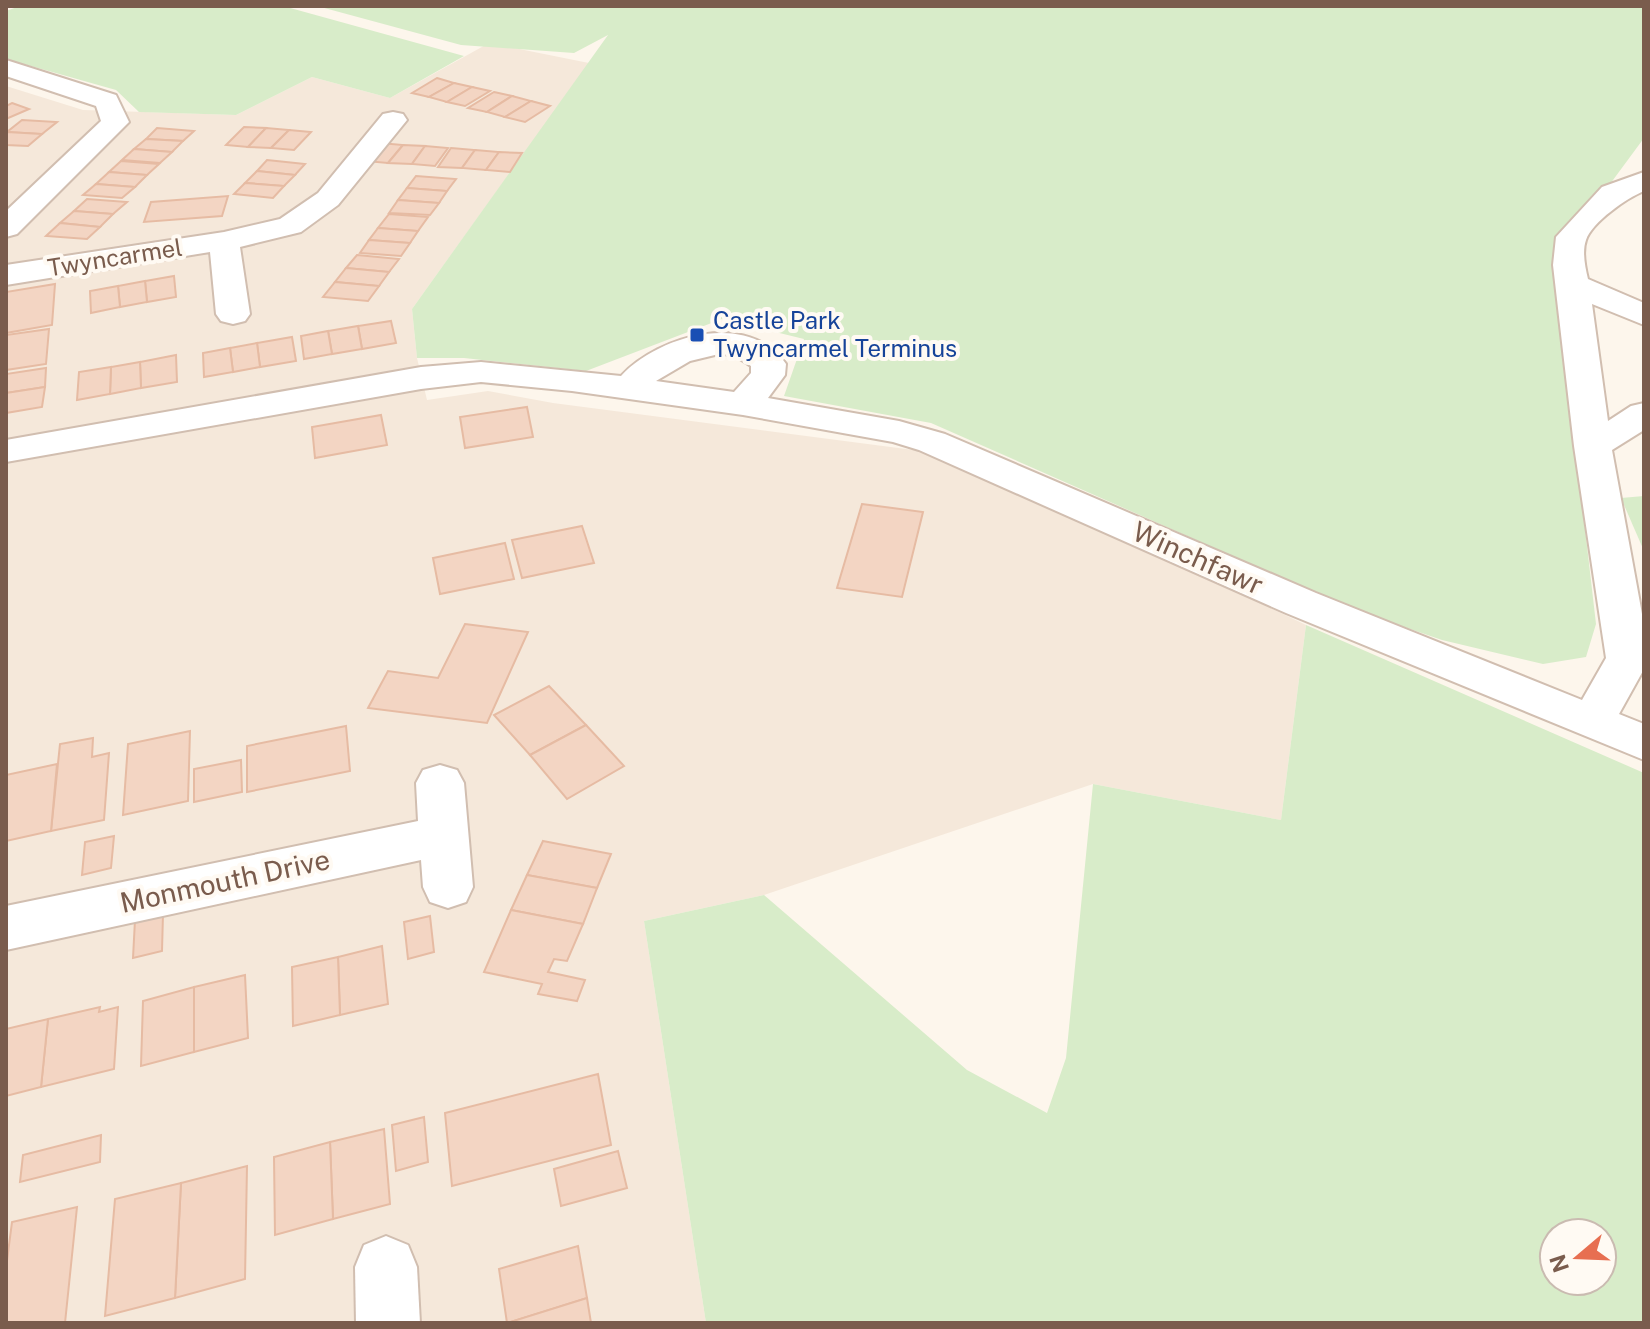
<svg xmlns="http://www.w3.org/2000/svg" width="1650" height="1329" viewBox="0 0 1650 1329" font-family="'Public Sans',sans-serif">
  <style>
    .residential { fill: #f5e8da }
    .green { fill: #d8ecc9; fill-rule: evenodd }
    .building { fill: #f3d5c3; stroke: #e6bba3; stroke-width: 2 }
    .lines { fill: none; stroke-linecap: round; stroke-linejoin: round }
    .minor-casing { stroke: #d1beb0; stroke-width: 4 }
    .minor { fill: #fff; fill-rule: evenodd }
    .transit-dot { fill: #1a4fb4; stroke: #fffaf3; stroke-width: 3 }
    .labels { text-anchor: middle; stroke-width: 8; stroke-linejoin: round; paint-order: stroke }
    .far-street-label { font-size: 24px; fill: #7a5c4d; stroke: #fffaf3 }
    .far-transit-label { font-size: 24px; fill: #164399; stroke: #fffaf3; text-anchor: start }
    .street-label { font-size: 28px; fill: #7a5c4d; stroke: #fffaf3 }
  </style>
  <rect width="100%" height="100%" fill="#fdf6ec"/>
  <path class="residential" d="M489,43L589,63L412,309L417,358L427,400L488,391L553,403L952,455L1306,625L1281,820L1093,784L764,895L644,921L706,1323H6V86L83,110L236,115L312,77L390,98Z"/>
  <g class="green">
    <path d="M20,6H283L464,56L390,98L312,77L236,115L139,112L116,90L6,59V11Z"/>
    <path d="M317,6H1644V138L1554,260L1596,624L1586,657L1543,664L1442,640L1355,610L931,423L784,396L804,339L722,319L586,371L464,358H417L412,309L608,35L574,53L461,45Z"/>
    <path d="M1644,496V551L1621,498Z"/>
    <path d="M1306,625L1644,773V1323H706L644,921L764,895L967,1070L1047,1113L1066,1058L1093,784L1281,820ZM1554,1233H1602V1281H1554Z"/>
  </g>
  <g class="building">
    <path d="M437,78L454,83L429,97L412,93Z"/>
    <path d="M454,83L472,87L447,102L429,97Z"/>
    <path d="M472,87L490,91L465,106L447,102Z"/>
    <path d="M494,92L512,96L487,112L468,108Z"/>
    <path d="M512,96L531,101L505,117L487,112Z"/>
    <path d="M531,101L550,106L525,122L505,117Z"/>
    <path d="M12,103L29,109L6,119V106Z"/>
    <path d="M22,120L57,122L42,134L7,132Z"/>
    <path d="M244,127L266,128L248,147L226,145Z"/>
    <path d="M157,128L194,131L183,141L146,139Z"/>
    <path d="M266,128L289,130L271,148L248,147Z"/>
    <path d="M289,130L311,132L294,150L271,148Z"/>
    <path d="M6,133L7,132L42,134L28,146L6,145Z"/>
    <path d="M146,139L183,141L172,152L134,149Z"/>
    <path d="M380,143L403,145L388,163L365,161Z"/>
    <path d="M403,145L425,146L412,164L388,163Z"/>
    <path d="M425,146L448,148L435,166L412,164Z"/>
    <path d="M451,148L475,150L462,168L438,167Z"/>
    <path d="M134,149L172,152L160,163L122,160Z"/>
    <path d="M475,150L499,152L486,170L462,168Z"/>
    <path d="M499,152L522,153L510,172L486,170Z"/>
    <path d="M267,160L305,164L295,175L257,171Z"/>
    <path d="M121,161L159,164L147,175L109,172Z"/>
    <path d="M257,171L295,175L284,186L245,183Z"/>
    <path d="M109,172L147,175L135,187L96,184Z"/>
    <path d="M416,176L456,179L447,191L407,188Z"/>
    <path d="M245,183L284,186L273,198L234,194Z"/>
    <path d="M96,184L135,187L122,198L83,195Z"/>
    <path d="M407,188L447,191L439,203L398,200Z"/>
    <path d="M228,196L222,216L144,222L151,202Z"/>
    <path d="M87,199L127,202L113,214L74,211Z"/>
    <path d="M398,200L439,203L430,215L389,213Z"/>
    <path d="M74,211L113,214L100,227L60,223Z"/>
    <path d="M389,214L428,217L418,231L378,228Z"/>
    <path d="M60,223L100,227L87,239L46,236Z"/>
    <path d="M378,228L418,231L410,243L369,240Z"/>
    <path d="M369,240L410,243L401,256L360,253Z"/>
    <path d="M357,255L399,259L389,272L346,268Z"/>
    <path d="M346,268L389,272L379,286L335,282Z"/>
    <path d="M174,276L176,297L147,302L145,281Z"/>
    <path d="M145,281L147,302L120,307L118,286Z"/>
    <path d="M335,282L379,286L368,301L323,297Z"/>
    <path d="M55,284L52,325L6,333V292Z"/>
    <path d="M118,286L120,307L91,313L90,291Z"/>
    <path d="M391,321L396,343L362,349L358,326Z"/>
    <path d="M358,326L362,349L332,354L328,331Z"/>
    <path d="M49,329L46,364L6,370V335Z"/>
    <path d="M328,331L332,354L304,359L301,336Z"/>
    <path d="M292,337L296,361L260,367L257,343Z"/>
    <path d="M257,343L260,367L233,372L230,348Z"/>
    <path d="M230,348L233,372L204,377L203,353Z"/>
    <path d="M176,355L177,382L141,388L140,362Z"/>
    <path d="M140,362L141,388L110,394L111,367Z"/>
    <path d="M111,367L110,394L77,400L79,372Z"/>
    <path d="M46,368L45,387L6,393V374Z"/>
    <path d="M45,387L42,407L6,413V393Z"/>
    <path d="M527,407L533,437L465,448L460,417Z"/>
    <path d="M381,415L387,445L315,458L312,427Z"/>
    <path d="M862,504L923,512L902,597L837,588Z"/>
    <path d="M582,526L594,563L522,578L512,540Z"/>
    <path d="M505,543L514,579L440,594L433,558Z"/>
    <path d="M465,624L528,632L487,723L368,708L388,671L438,678Z"/>
    <path d="M549,686L586,725L530,755L494,715Z"/>
    <path d="M586,725L624,766L567,799L530,755Z"/>
    <path d="M346,726L350,771L247,792V746Z"/>
    <path d="M190,731L188,801L123,815L128,744Z"/>
    <path d="M93,738L92,757L109,753L104,820L51,831L60,744Z"/>
    <path d="M241,760L242,792L194,802V769Z"/>
    <path d="M57,764L51,831L6,841V775Z"/>
    <path d="M114,836L111,868L82,875L85,842Z"/>
    <path d="M543,841L611,854L597,888L527,875Z"/>
    <path d="M527,875L597,888L583,924L511,910Z"/>
    <path d="M511,910L583,924L567,961L554,959L548,972L585,980L577,1001L538,994L542,984L484,972Z"/>
    <path d="M163,914L162,951L133,958L135,920Z"/>
    <path d="M430,916L434,952L408,959L404,922Z"/>
    <path d="M382,946L388,1004L340,1015L338,957Z"/>
    <path d="M338,957L340,1015L293,1026L292,967Z"/>
    <path d="M245,975L248,1038L194,1052V987Z"/>
    <path d="M194,987V1052L141,1066L143,1001Z"/>
    <path d="M100,1007L99,1012L118,1007L114,1069L41,1087L48,1019Z"/>
    <path d="M48,1019L41,1087L6,1096V1029Z"/>
    <path d="M598,1074L611,1145L452,1186L445,1113Z"/>
    <path d="M424,1117L428,1162L396,1171L392,1125Z"/>
    <path d="M384,1129L390,1204L333,1219L330,1142Z"/>
    <path d="M101,1135L100,1162L20,1182L23,1155Z"/>
    <path d="M330,1142L333,1219L275,1235L274,1157Z"/>
    <path d="M618,1151L627,1188L561,1206L554,1169Z"/>
    <path d="M247,1166L245,1279L175,1298L181,1183Z"/>
    <path d="M181,1183L175,1298L105,1316L115,1199Z"/>
    <path d="M77,1207L65,1323H6V1268L12,1222Z"/>
    <path d="M578,1246L587,1298L507,1323L499,1269Z"/>
    <path d="M587,1298L591,1323H507Z"/>
  </g>
  <g class="lines">
    <defs>
      <g id="minor">
        <path d="M6,60L116,95L129,122L17,234L6,237V211L101,121L96,106L6,76Z"/>
        <path d="M393,112L403,114L407,120L338,205L301,232L240,247L250,314L245,321L233,324L221,321L216,314L210,252L6,285V265L224,232L280,219L318,193L383,114Z"/>
        <path d="M1644,172V191C1627,198 1592,222 1586,240C1582,251 1585,267 1588,279L1644,303V325L1592,304L1608,421L1631,406L1644,403V430L1612,450L1644,625V669L1619,714L1644,724V760L1286,613L919,450L893,442L743,415L572,391L481,382L421,389L6,462V440L421,367L481,362L621,376C659,335 749,310 786,364L785,375L768,398L899,421L945,434L1316,593L1582,700L1606,658L1574,446L1553,265L1556,237L1602,187ZM719,354L734,355L751,366V373L734,392L656,381L690,361Z"/>
        <path d="M440,765L457,770L464,783L473,887L466,902L448,908L430,902L423,887L421,860L6,950V906L418,821L416,783L423,770Z"/>
        <path d="M386,1236L408,1245L417,1267L420,1323H356L355,1267L364,1245Z"/>
      </g>
    </defs>
    <use href="#minor" class="minor-casing"/>
    <use href="#minor" class="minor"/>
  </g>
  <rect class="transit-dot" x="689" y="327" width="16" height="16" rx="4"/>
  <g class="labels">
    <g class="far-street-label">
      <text transform="translate(115 258) rotate(-9)" y="8">Twyncarmel</text>
    </g>
    <g class="far-transit-label">
      <text x="713" y="329">Castle Park<tspan x="713" dy="28">Twyncarmel Terminus</tspan></text>
    </g>
    <g class="street-label">
      <text transform="translate(1198 558) rotate(24)" y="10">Winchfawr</text>
      <text transform="translate(225 881) rotate(-12)" y="10">Monmouth Drive</text>
    </g>
  </g>
  <rect width="1650" height="1329" fill="none" stroke="#7a5c4d" stroke-width="16"/>
  <g transform="translate(1578 1257) rotate(251)"><circle r="38" fill="#fffaf3" stroke="#cabbb1" stroke-width="2"/>
  <path d="M0-6L14 30L0 20L-14 30Z" fill="#e76f51"/>
  <text y="-12" font-size="22" font-weight="bold" text-anchor="middle" fill="#7a5c4d">N</text>
  </g>
</svg>
